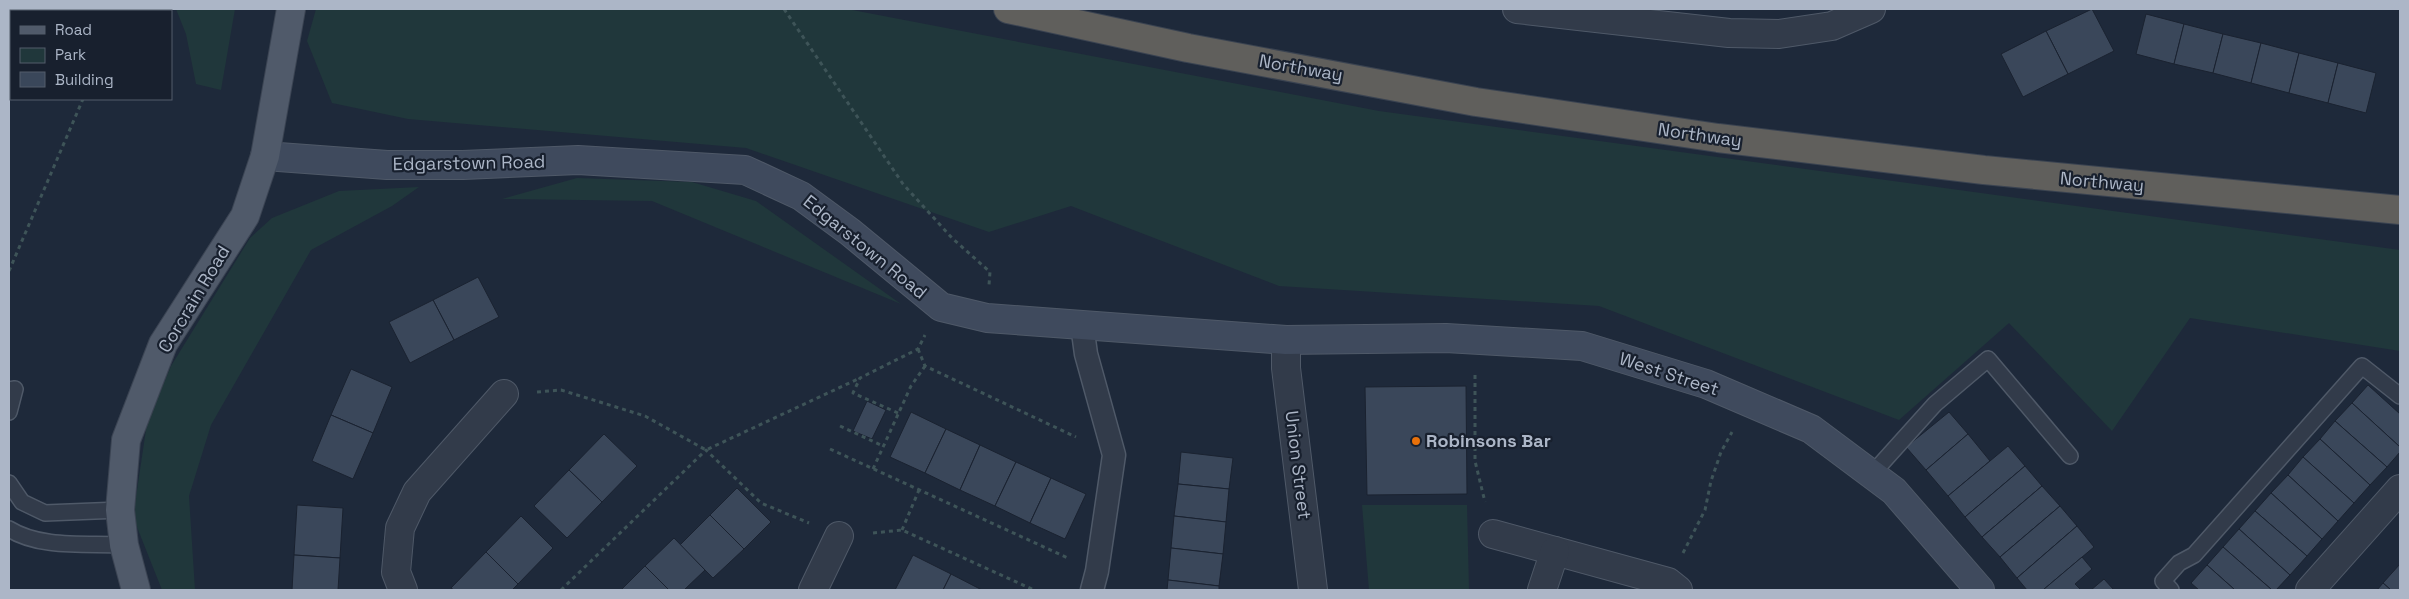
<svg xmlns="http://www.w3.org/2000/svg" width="2409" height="599" viewBox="0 0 2409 599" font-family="'Space Grotesk',sans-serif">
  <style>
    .green { fill: #20373b }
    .building { fill: #3a475a; stroke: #1a2230 }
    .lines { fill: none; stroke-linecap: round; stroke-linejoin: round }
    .service-casing { stroke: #4f5968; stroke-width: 18 }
    .pedestrian-casing { stroke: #4f5968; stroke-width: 25 }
    .minor-casing { stroke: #4f5968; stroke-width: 30 }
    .secondary-casing { stroke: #4f5968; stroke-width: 30 }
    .primary-casing { stroke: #3b4453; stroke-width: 30 }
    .trunk-casing { stroke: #3a4351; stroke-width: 30 }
    .path { stroke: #3e5458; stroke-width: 3; stroke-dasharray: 4 4; stroke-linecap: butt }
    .service { stroke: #323b4a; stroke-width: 15 }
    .pedestrian { stroke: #323b4a; stroke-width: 22 }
    .minor { stroke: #323b4a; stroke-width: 28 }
    .secondary { stroke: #3f4a5d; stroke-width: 28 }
    .primary { stroke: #505a6a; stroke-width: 28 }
    .trunk { stroke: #605f5c; stroke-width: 28 }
    .food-dot { fill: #e8710a; stroke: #18202e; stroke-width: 2 }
    .labels { text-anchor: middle; stroke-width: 4.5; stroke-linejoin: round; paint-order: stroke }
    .street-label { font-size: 18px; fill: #acb6c7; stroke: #18202e }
    .poi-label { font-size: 18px; font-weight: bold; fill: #acb6c7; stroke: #18202e; text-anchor: start }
  </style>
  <rect width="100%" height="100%" fill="#1e293a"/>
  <g class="green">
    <path d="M176,9H235L221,90L196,84L186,34Z"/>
    <path d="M316,9H847L1379,111L2400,250V351L2190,318L2112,431L2009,323L1899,420L1599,306L1279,286L1071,206L989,232L746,148L408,119L332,103L307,41Z"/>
    <path d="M577,178L692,182L756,201L901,304L652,201L502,199Z"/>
    <path d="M419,187L392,206L311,250L211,425L189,496L195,590H162L133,517L147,423L171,366L250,238L272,218L339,191Z"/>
    <path d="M1362,505H1467L1469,590H1369Z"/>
  </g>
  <g class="building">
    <path d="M2092,9L2114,51L2068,74L2046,31Z"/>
    <path d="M2146,14L2184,24L2174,64L2136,54Z"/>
    <path d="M2184,24L2223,34L2213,73L2174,64Z"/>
    <path d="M2046,31L2068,74L2023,97L2001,54Z"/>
    <path d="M2223,34L2261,43L2251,83L2213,73Z"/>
    <path d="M2261,43L2299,53L2289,93L2251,83Z"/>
    <path d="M2299,53L2338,63L2328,103L2289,93Z"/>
    <path d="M2338,63L2376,73L2366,113L2328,103Z"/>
    <path d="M478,277L499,317L454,340L433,300Z"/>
    <path d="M433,300L454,340L410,363L389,322Z"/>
    <path d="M351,369L392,387L373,433L331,415Z"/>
    <path d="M2368,385L2400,414V447L2352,403Z"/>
    <path d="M1466,386L1467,494L1367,495L1365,387Z"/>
    <path d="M867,401L886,410L872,439L853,431Z"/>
    <path d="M2352,403L2400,447V452L2387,467L2335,421Z"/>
    <path d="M911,412L946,429L925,473L890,457Z"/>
    <path d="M1949,412L1968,434L1926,470L1906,447Z"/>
    <path d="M331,415L373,433L353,479L312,461Z"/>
    <path d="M2335,421L2387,467L2370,485L2320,439Z"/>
    <path d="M946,429L980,445L960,490L925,473Z"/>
    <path d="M604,434L637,466L602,502L569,470Z"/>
    <path d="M1968,434L1990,461L1948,496L1926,470Z"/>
    <path d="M2320,439L2370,485L2354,503L2303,457Z"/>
    <path d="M980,445L1016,462L995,506L960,490Z"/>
    <path d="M2008,446L2025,466L1965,517L1948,496Z"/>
    <path d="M1181,452L1233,458L1229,489L1178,484Z"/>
    <path d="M2303,457L2354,503L2338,521L2288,475Z"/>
    <path d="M1016,462L1051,478L1030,523L995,506Z"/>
    <path d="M2025,466L2042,486L1982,537L1965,517Z"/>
    <path d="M569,470L602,502L567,538L534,506Z"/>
    <path d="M2288,475L2338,521L2322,539L2271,493Z"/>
    <path d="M1051,478L1086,494L1065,539L1030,523Z"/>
    <path d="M1178,484L1229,489L1226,522L1174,516Z"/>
    <path d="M2042,486L2060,506L2000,557L1982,537Z"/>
    <path d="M737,488L771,522L744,549L710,515Z"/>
    <path d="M2271,493L2322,539L2307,556L2255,511Z"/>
    <path d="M297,505L343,508L340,558L294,555Z"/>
    <path d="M2060,506L2077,526L2017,578L2000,557Z"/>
    <path d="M2255,511L2307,556L2290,575L2239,529Z"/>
    <path d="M710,515L744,549L713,578L680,545Z"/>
    <path d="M521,516L553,548L518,584L486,552Z"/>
    <path d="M1174,516L1226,522L1223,554L1171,548Z"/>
    <path d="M2077,526L2094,547L2043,590H2027L2017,578Z"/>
    <path d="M2239,529L2290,575L2276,590H2272L2223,547Z"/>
    <path d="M674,538L705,570L684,590H669L645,566Z"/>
    <path d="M2223,547L2272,590H2235L2207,565Z"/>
    <path d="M1171,548L1223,554L1219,586L1168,580Z"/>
    <path d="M486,552L518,584L512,590H454L451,588Z"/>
    <path d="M294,555L340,558L338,590H292Z"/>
    <path d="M913,555L951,574L943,590H895Z"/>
    <path d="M2082,557L2092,569L2075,584L2081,590H2043Z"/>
    <path d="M2400,564V590H2391L2383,583Z"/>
    <path d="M2207,565L2235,590H2199L2191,583Z"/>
    <path d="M645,566L669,590H621Z"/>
    <path d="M951,574L982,590H943Z"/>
    <path d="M2104,579L2114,590H2091Z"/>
    <path d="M1168,580L1219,586V590H1167Z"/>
    <path d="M2383,583L2391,590H2377Z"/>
  </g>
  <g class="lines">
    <defs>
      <g id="service">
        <path d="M9,390L15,389L9,412"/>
        <path d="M1872,474L1935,404L1988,359L2070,456"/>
        <path d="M9,483L22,502L45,513L120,510"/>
        <path d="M9,529C41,549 87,543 124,545"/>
        <path d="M2171,590L2163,581L2179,563L2194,555L2362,366L2400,396"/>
      </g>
      <path id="pedestrian" d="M1082,325L1086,354L1114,455L1097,571L1092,590"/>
      <g id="minor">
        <path d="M1517,9L1729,33L1779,34L1832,26L1871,9"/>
        <path d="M1286,340V368L1313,590"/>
        <path d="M1493,534L1668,582L1678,590"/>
        <path d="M403,590L396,572L400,528L417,492L504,394"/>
        <path d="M813,590L839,536"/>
        <path d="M1542,590L1555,551"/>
        <path d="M2310,590L2400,489"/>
      </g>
      <path id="secondary" d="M265,156L387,165H463L578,160L745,170L801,196L850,232L941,307L987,318L1286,340L1446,338L1582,346L1706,384L1811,429L1894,491L1980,590"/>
      <path id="primary" d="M136,590L124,545L120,510L126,440L163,344L245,216L265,156L291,9"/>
      <path id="trunk" d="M1008,9L1188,48L1476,102L1718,138L1984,170L2400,210"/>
    </defs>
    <use href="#service" class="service-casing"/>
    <use href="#pedestrian" class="pedestrian-casing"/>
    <use href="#minor" class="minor-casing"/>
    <use href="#secondary" class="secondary-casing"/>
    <use href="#primary" class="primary-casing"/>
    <use href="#trunk" class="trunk-casing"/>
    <g class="path">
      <path d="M73,9L74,11"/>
      <path d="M784,9L903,184L952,238L990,272L989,285"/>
      <path d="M9,69L11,70"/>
      <path d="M9,271L83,99"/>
      <path d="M918,349L925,366L1076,437"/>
      <path d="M1475,375V461L1485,502"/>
      <path d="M537,392L561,390L645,416L706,450L860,378"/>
      <path d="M898,413L853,393L860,378L918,349L925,335"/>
      <path d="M840,426L883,446"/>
      <path d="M830,449L1068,558"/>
      <path d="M873,469L911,386L925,366"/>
      <path d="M902,530L919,490"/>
      <path d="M873,533L902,530L1034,590"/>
      <path d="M1683,553L1705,510L1711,481L1721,452L1732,432"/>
      <path d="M561,590L706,450L761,503L809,523"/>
    </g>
    <use href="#service" class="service"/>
    <use href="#pedestrian" class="pedestrian"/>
    <use href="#minor" class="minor"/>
    <use href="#secondary" class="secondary"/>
    <use href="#primary" class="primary"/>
    <use href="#trunk" class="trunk"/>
  </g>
  <circle class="food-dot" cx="1416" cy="441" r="5"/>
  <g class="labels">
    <g class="street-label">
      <text transform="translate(1301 68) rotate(10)" y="6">Northway</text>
      <text transform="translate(1700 135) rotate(8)" y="6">Northway</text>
      <text transform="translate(469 163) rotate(-1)" y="6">Edgarstown Road</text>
      <text transform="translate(2102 182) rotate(5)" y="6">Northway</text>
      <text transform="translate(865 247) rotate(39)" y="6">Edgarstown Road</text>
      <text transform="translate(194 299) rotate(-59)" y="6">Corcrain Road</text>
      <text transform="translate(1669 374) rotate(18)" y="6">West Street</text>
      <text transform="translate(1298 465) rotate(83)" y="6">Union Street</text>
    </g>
    <g class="poi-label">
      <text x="1426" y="447">Robinsons Bar</text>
    </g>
  </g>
  <rect width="2409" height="599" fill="none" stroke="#acb6c7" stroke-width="20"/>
  <rect x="10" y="10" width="162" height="90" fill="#18202e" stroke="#535c6b"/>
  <rect x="20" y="26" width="25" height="8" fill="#505a6a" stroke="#535c6b"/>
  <text x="55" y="35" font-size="15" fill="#acb6c7">Road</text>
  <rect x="20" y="48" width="25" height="15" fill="#20373b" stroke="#535c6b"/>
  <text x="55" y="60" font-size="15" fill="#acb6c7">Park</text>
  <rect x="20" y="72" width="25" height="15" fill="#3a475a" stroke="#535c6b"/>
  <text x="55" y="85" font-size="15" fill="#acb6c7">Building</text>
</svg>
